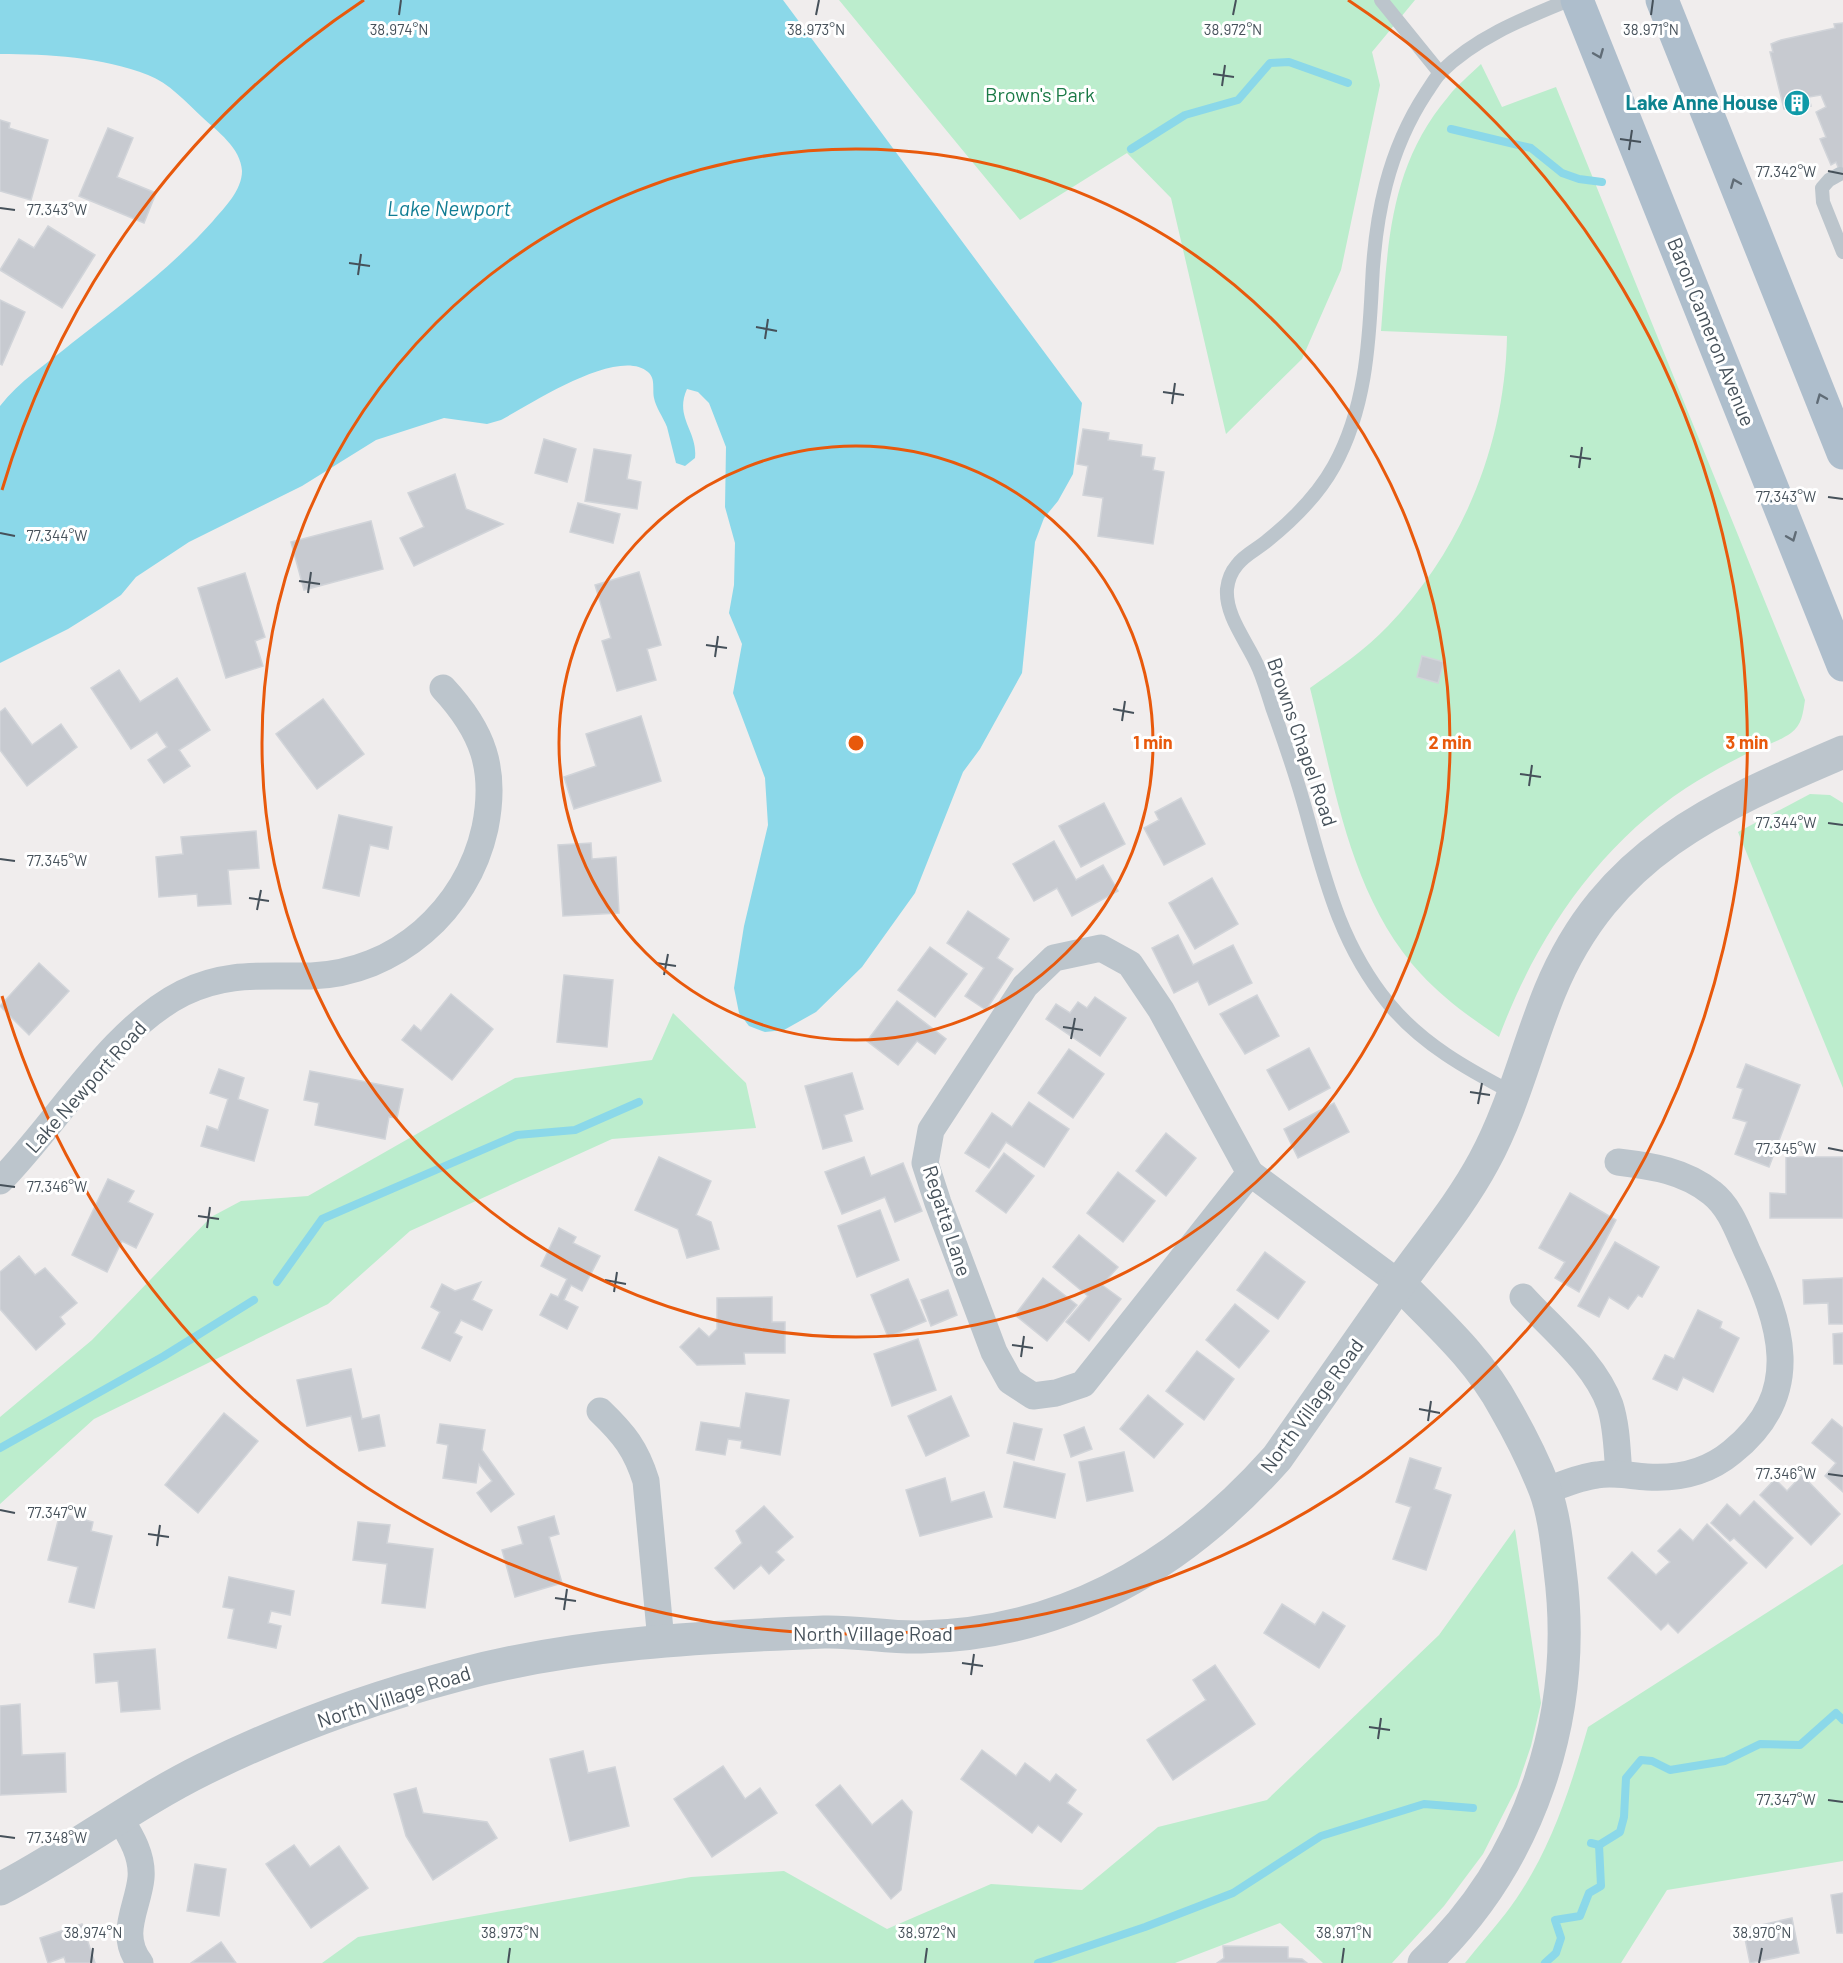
<svg xmlns="http://www.w3.org/2000/svg" width="1843" height="1963" viewBox="0 0 1843 1963" font-family="Barlow,sans-serif">
  <style>
    .green { fill: #bcedcd }
    .water { fill: #8bd8e9 }
    .lines { fill: none; stroke-linecap: round; stroke-linejoin: round }
    .stream { stroke: #8bd8e9; stroke-width: 8 }
    .building { fill: #c7cad0; stroke: #d1d4d9; stroke-width: 1.5 }
    .service { stroke: #bcc5cc; stroke-width: 14 }
    .minor { stroke: #bcc5cc; stroke-width: 27 }
    .tertiary { stroke: #bcc5cc; stroke-width: 33 }
    .primary { stroke: #aebecc; stroke-width: 33 }
    .oneway { stroke: #606c76 }
    .ticks { fill: none; stroke: #46515a; stroke-width: 2 }
    .ring { fill: none; stroke: #e8590c; stroke-width: 3 }
    .labels { text-anchor: middle; stroke-width: 6; stroke-linejoin: round; paint-order: stroke }
    .park-label { font-size: 20px; fill: #1a7946; stroke: #fff }
    .culture-label { font-size: 20px; font-weight: bold; fill: #0d838f; stroke: #fff; text-anchor: end }
    .street-label { font-size: 20px; fill: #46515a; stroke: #fff }
    .water-label { font-size: 21px; font-style: italic; fill: #117d94; stroke: #fff }
    .ticks-label { font-size: 15px; text-anchor: middle; fill: #46515a; stroke: #fff; stroke-width: 6; stroke-linejoin: round; paint-order: stroke }
    .centre { fill: #e8590c; stroke: #fff; stroke-width: 3 }
    .ring-label { font-size: 18px; text-anchor: middle; font-weight: bold; fill: #e8590c; stroke: #fff; stroke-width: 6; stroke-linejoin: round; paint-order: stroke }
  </style>
  <rect width="100%" height="100%" fill="#f0eded"/>
  <g class="green">
    <path d="M839,0H1415L1372,52L1380,85L1341,270L1302,359L1226,434L1171,198L1127,153L1020,220Z"/>
    <path d="M1481,64L1502,107L1556,87L1805,700C1803,713 1802,725 1791,733C1780,741 1763,746 1750,752C1728,763 1706,775 1686,788C1597,847 1536,938 1499,1037C1471,1018 1444,999 1421,974C1350,897 1335,786 1310,688C1337,669 1365,650 1388,626C1463,548 1505,444 1507,336L1381,331C1388,244 1389,167 1448,97C1457,85 1470,75 1481,64Z"/>
    <path d="M1810,794L1830,795L1843,803V1088L1738,832Z"/>
    <path d="M673,1013L746,1083L756,1128L612,1139L410,1231L328,1304L94,1419L0,1504V1417L92,1340L211,1217L241,1201L308,1196L515,1078L652,1060Z"/>
    <path d="M1515,1529L1541,1703L1531,1746L1517,1787L1483,1854L1444,1906L1392,1963H1323L1280,1923L1175,1963H322L358,1937L691,1877L784,1871L887,1929L991,1884L1082,1890L1158,1827L1267,1800L1439,1635Z"/>
    <path d="M1843,1564V1861L1667,1890L1621,1963H1465C1478,1946 1493,1930 1506,1913C1548,1858 1569,1793 1588,1727Z"/>
  </g>
  <path class="water" d="M0,0H783L1082,403L1073,474L1058,501L1044,518L1035,542L1022,673L980,749L963,772L915,893L862,967L816,1012L784,1030L765,1032L749,1026L739,1013L734,988L744,926L768,825L765,778L733,693L742,644L729,613L734,585L735,543L725,507L726,447L709,403L698,392L687,389C674,418 698,431 695,458L685,466L676,463C673,451 670,439 667,427C663,417 656,408 654,398C652,389 656,379 648,372C618,346 529,405 501,420L487,424L444,418L376,440L302,486L189,542L136,577L121,595L100,609L68,629L0,663V406C19,381 48,363 72,343C121,305 171,268 213,221C225,207 242,190 242,171C241,148 217,131 202,117C186,102 169,83 148,75C103,57 48,54 0,54Z"/>
  <g class="lines">
    <g class="stream">
      <path d="M1451,129L1531,148L1562,173L1579,179L1602,182"/>
      <path d="M1131,149L1185,115L1238,100L1270,63L1289,62L1348,83"/>
      <path d="M277,1282L322,1219L517,1135L575,1130L639,1102"/>
      <path d="M0,1448L164,1356L254,1300"/>
      <path d="M1591,1843L1599,1845L1620,1832L1624,1817L1626,1778L1641,1760L1652,1761L1670,1770L1725,1761L1760,1744L1800,1745L1836,1713L1843,1720"/>
      <path d="M1038,1963L1145,1927L1233,1893L1321,1836L1424,1804L1473,1808"/>
      <path d="M1545,1963L1556,1953L1561,1938L1555,1920L1580,1916L1589,1893L1601,1886L1599,1845"/>
    </g>
  </g>
  <g class="building">
    <path d="M1843,23V180L1836,162L1831,165L1820,139L1826,137L1816,112L1826,107L1821,95L1809,97L1811,106L1784,109L1770,52H1773L1771,44L1781,40L1835,28L1834,24Z"/>
    <path d="M0,120L10,123L9,128L48,140L31,200L0,191Z"/>
    <path d="M108,128L133,138L117,177L156,193L144,223L79,196Z"/>
    <path d="M48,226L95,255L62,308L0,270L19,239L34,248Z"/>
    <path d="M0,300L25,312L2,365L0,364Z"/>
    <path d="M1083,429L1109,433L1108,440L1142,445L1141,456L1155,458L1153,470L1164,472L1153,544L1098,536L1103,498L1083,495L1088,466L1077,464Z"/>
    <path d="M544,439L576,449L567,482L535,473Z"/>
    <path d="M594,449L631,455L627,479L641,482L637,509L585,501Z"/>
    <path d="M455,474L466,509L503,524L414,566L400,538L424,527L408,493Z"/>
    <path d="M578,503L620,514L613,543L570,532Z"/>
    <path d="M371,521L383,569L304,590L291,542Z"/>
    <path d="M639,572L661,645L647,649L656,680L617,691L602,641L611,638L595,585Z"/>
    <path d="M245,573L265,637L255,641L263,666L226,678L198,588Z"/>
    <path d="M1422,656L1444,662L1438,683L1417,677Z"/>
    <path d="M119,670L140,702L177,678L210,730L179,750L190,766L164,783L148,760L167,747L157,732L131,749L91,688Z"/>
    <path d="M323,699L364,754L317,789L276,734Z"/>
    <path d="M5,708L32,745L61,724L77,747L27,786L0,750V712Z"/>
    <path d="M641,716L661,781L574,809L564,777L596,766L586,734Z"/>
    <path d="M1181,798L1205,844L1164,865L1144,828L1159,820L1155,812Z"/>
    <path d="M1104,803L1125,844L1081,867L1059,826Z"/>
    <path d="M339,815L392,827L388,849L370,845L359,896L323,888Z"/>
    <path d="M256,831L259,868L228,870L231,904L198,906L197,894L159,897L156,857L183,854L181,837Z"/>
    <path d="M1054,841L1076,880L1103,865L1118,891L1072,916L1057,888L1034,901L1013,864Z"/>
    <path d="M591,843L592,859L616,857L619,913L563,916L558,845Z"/>
    <path d="M1212,878L1238,924L1195,949L1169,903Z"/>
    <path d="M968,911L1009,939L997,958L1013,969L986,1010L965,996L984,968L947,943Z"/>
    <path d="M1178,935L1193,965L1233,945L1252,983L1209,1005L1198,981L1174,993L1152,948Z"/>
    <path d="M930,947L967,974L935,1017L898,990Z"/>
    <path d="M39,963L69,991L29,1035L0,1006Z"/>
    <path d="M564,975L613,980L607,1047L557,1042Z"/>
    <path d="M451,994L493,1029L452,1080L402,1040L414,1025L421,1031Z"/>
    <path d="M1257,995L1279,1036L1245,1054L1220,1014Z"/>
    <path d="M1095,997L1126,1018L1100,1056L1046,1019L1056,1004L1070,1013L1078,1002L1087,1008Z"/>
    <path d="M897,1001L946,1039L935,1054L917,1041L898,1065L867,1041Z"/>
    <path d="M1309,1048L1330,1088L1289,1110L1267,1070Z"/>
    <path d="M1069,1049L1104,1074L1073,1118L1038,1093Z"/>
    <path d="M1746,1064L1800,1085L1769,1167L1735,1154L1747,1122L1733,1118L1743,1089L1737,1087Z"/>
    <path d="M219,1069L244,1078L238,1099L268,1110L254,1161L201,1146L207,1126L218,1130L228,1099L210,1093Z"/>
    <path d="M310,1071L403,1089L397,1118L389,1117L385,1139L315,1125L319,1103L304,1100Z"/>
    <path d="M852,1073L863,1109L844,1115L852,1141L823,1149L805,1086Z"/>
    <path d="M1029,1102L1069,1129L1044,1167L1006,1142L989,1168L965,1153L992,1113L1012,1127Z"/>
    <path d="M1334,1103L1349,1132L1298,1158L1284,1129Z"/>
    <path d="M1166,1133L1196,1158L1166,1196L1136,1171Z"/>
    <path d="M1004,1153L1034,1176L1006,1213L976,1191Z"/>
    <path d="M659,1157L711,1181L696,1215L711,1222L719,1249L687,1258L678,1229L635,1210Z"/>
    <path d="M864,1157L871,1176L903,1163L922,1211L895,1222L885,1197L842,1214L825,1172Z"/>
    <path d="M1786,1157H1843V1218H1770V1193L1786,1194Z"/>
    <path d="M1118,1172L1155,1201L1123,1242L1087,1213Z"/>
    <path d="M108,1179L134,1191L128,1202L153,1214L136,1248L122,1241L107,1272L72,1255Z"/>
    <path d="M1570,1193L1616,1220L1579,1292L1555,1278L1565,1262L1539,1248Z"/>
    <path d="M880,1210L899,1260L857,1277L838,1226Z"/>
    <path d="M559,1228L576,1237L573,1243L600,1256L582,1291L571,1285L564,1300L578,1307L567,1329L540,1315L551,1294L558,1297L567,1279L541,1266Z"/>
    <path d="M1079,1235L1118,1267L1102,1285L1121,1299L1089,1341L1066,1322L1088,1296L1053,1267Z"/>
    <path d="M1615,1242L1659,1267L1642,1297L1638,1295L1628,1309L1609,1297L1599,1317L1578,1306Z"/>
    <path d="M1265,1252L1305,1282L1278,1319L1237,1290Z"/>
    <path d="M19,1256L35,1275L45,1268L77,1303L60,1317L65,1324L36,1350L0,1309V1272Z"/>
    <path d="M1043,1278L1077,1305L1047,1341L1015,1315Z"/>
    <path d="M1843,1278V1324H1829L1828,1303L1804,1304L1803,1280Z"/>
    <path d="M908,1279L926,1321L888,1337L871,1295Z"/>
    <path d="M481,1282L472,1300L492,1310L482,1330L461,1320L454,1333L462,1337L450,1361L422,1348L440,1312L431,1307L442,1284L455,1291Z"/>
    <path d="M948,1290L957,1315L931,1326L921,1300Z"/>
    <path d="M772,1297V1322H785V1353H744L745,1364L697,1365L680,1347L699,1328L709,1337L717,1329V1298Z"/>
    <path d="M1235,1304L1269,1331L1239,1368L1206,1340Z"/>
    <path d="M1698,1310L1722,1322L1720,1328L1739,1338L1713,1392L1683,1377L1677,1390L1653,1379L1665,1355L1674,1359Z"/>
    <path d="M1843,1333V1364H1834L1833,1334Z"/>
    <path d="M918,1339L936,1390L892,1406L874,1354Z"/>
    <path d="M1197,1351L1234,1379L1204,1420L1166,1391Z"/>
    <path d="M351,1369L362,1419L379,1415L385,1446L359,1451L351,1416L307,1426L297,1380Z"/>
    <path d="M746,1393L789,1400L780,1455L741,1448L742,1441L728,1439L725,1455L696,1450L701,1422L740,1428Z"/>
    <path d="M1148,1395L1183,1424L1154,1458L1120,1429Z"/>
    <path d="M951,1396L969,1436L926,1456L908,1416Z"/>
    <path d="M224,1413L258,1441L198,1513L165,1485Z"/>
    <path d="M1832,1419L1843,1428V1492L1825,1476L1836,1463L1812,1443Z"/>
    <path d="M1014,1423L1042,1429L1034,1460L1007,1453Z"/>
    <path d="M440,1424L485,1430L482,1450L514,1494L491,1512L477,1493L492,1481L479,1464L476,1483L443,1478L448,1445L437,1443Z"/>
    <path d="M1084,1427L1092,1449L1071,1457L1064,1435Z"/>
    <path d="M1124,1452L1133,1491L1087,1501L1079,1462Z"/>
    <path d="M1410,1458L1441,1468L1434,1489L1451,1495L1426,1570L1393,1559L1411,1507L1396,1502Z"/>
    <path d="M1014,1462L1065,1474L1055,1518L1004,1507Z"/>
    <path d="M1802,1475L1840,1514L1811,1545L1760,1495L1775,1479L1787,1491Z"/>
    <path d="M945,1478L951,1502L984,1492L992,1517L920,1536L906,1490Z"/>
    <path d="M1754,1501L1793,1538L1766,1568L1734,1538L1730,1541L1711,1523L1727,1504L1740,1516Z"/>
    <path d="M764,1506L793,1537L776,1552L784,1560L769,1574L761,1565L734,1589L715,1568L742,1543L736,1531Z"/>
    <path d="M60,1513L93,1522L91,1531L112,1536L94,1608L69,1602L78,1567L48,1560Z"/>
    <path d="M554,1516L559,1534L549,1537L562,1583L515,1597L502,1550L523,1544L518,1527Z"/>
    <path d="M358,1522L390,1525L387,1543L433,1549L425,1608L382,1603L387,1564L353,1560Z"/>
    <path d="M1707,1524L1747,1563L1678,1633L1668,1623L1661,1630L1608,1578L1632,1552L1656,1575L1670,1562L1658,1551L1680,1529L1693,1541Z"/>
    <path d="M229,1577L294,1591L290,1615L271,1611L268,1623L281,1626L276,1648L228,1638L234,1609L223,1607Z"/>
    <path d="M1282,1604L1315,1625L1323,1612L1345,1626L1319,1668L1264,1633Z"/>
    <path d="M155,1649L160,1709L121,1712L118,1681L96,1683L94,1654Z"/>
    <path d="M1215,1665L1255,1724L1173,1780L1147,1740L1206,1700L1193,1680Z"/>
    <path d="M20,1704L22,1755L65,1753L66,1792L0,1795V1706Z"/>
    <path d="M982,1750L1016,1776L1025,1763L1050,1782L1056,1774L1076,1790L1067,1803L1082,1814L1061,1842L1038,1825L1032,1833L961,1779Z"/>
    <path d="M583,1751L588,1773L615,1767L629,1826L570,1841L550,1759Z"/>
    <path d="M723,1766L745,1799L760,1788L777,1813L712,1857L674,1799Z"/>
    <path d="M840,1785L872,1825L902,1800L912,1812L901,1890L891,1899L816,1805Z"/>
    <path d="M416,1788L423,1813L487,1822L497,1838L433,1880L406,1836L394,1794Z"/>
    <path d="M294,1845L310,1867L339,1846L368,1888L311,1928L266,1864Z"/>
    <path d="M195,1864L226,1869L219,1916L187,1911Z"/>
    <path d="M1843,1893V1933H1837L1831,1895Z"/>
    <path d="M1792,1918L1799,1953L1750,1963L1743,1929Z"/>
    <path d="M82,1924L95,1963H66L64,1957L48,1963L40,1938Z"/>
    <path d="M221,1942L236,1963H191Z"/>
    <path d="M1223,1946L1288,1947V1958L1302,1959L1307,1963H1217L1224,1958Z"/>
  </g>
  <g class="lines">
    <g class="service">
      <path d="M1381,0L1440,73"/>
      <path d="M1840,174L1829,180L1822,188L1823,202L1843,252"/>
      <path d="M1513,1093C1467,1069 1422,1044 1389,1004C1342,947 1326,884 1307,815C1297,778 1285,743 1272,707C1268,694 1264,681 1259,669C1249,644 1225,617 1227,589C1228,580 1231,572 1237,565C1245,554 1258,549 1268,540C1294,519 1318,495 1334,466C1365,410 1369,346 1372,284C1375,216 1388,151 1426,93C1431,86 1435,78 1441,72C1476,37 1525,18 1569,0"/>
    </g>
    <g class="minor">
      <path d="M1101,948L1130,964L1161,1010L1250,1173L1083,1384L1056,1393L1033,1396L1010,1381L994,1352L938,1203L925,1163L931,1130L1025,986L1054,958Z"/>
      <path d="M1250,1173L1400,1284"/>
      <path d="M0,1181C56,1125 111,1029 183,993C227,971 265,977 311,976C396,973 467,910 485,828C497,769 483,731 443,688"/>
      <path d="M1523,1297C1553,1330 1595,1363 1610,1405C1617,1427 1617,1452 1619,1474"/>
      <path d="M600,1411C624,1434 636,1449 646,1481L661,1641"/>
      <path d="M1545,1491C1562,1485 1579,1477 1597,1475C1614,1472 1630,1476 1647,1477C1678,1479 1708,1472 1732,1452C1806,1393 1781,1323 1747,1251C1738,1231 1730,1207 1712,1193C1685,1171 1652,1166 1618,1162"/>
      <path d="M119,1817C130,1835 143,1855 141,1878C138,1908 118,1934 140,1963"/>
    </g>
    <g class="tertiary">
      <path d="M1400,1284C1438,1323 1479,1359 1505,1408C1520,1434 1534,1462 1545,1490C1554,1514 1557,1544 1560,1570C1579,1715 1531,1862 1424,1963"/>
      <path d="M0,1889C70,1853 133,1804 204,1769C285,1729 371,1698 458,1675C576,1643 702,1637 824,1632C856,1631 889,1638 921,1637C1065,1634 1183,1564 1277,1458C1318,1399 1359,1340 1401,1281C1429,1242 1461,1204 1484,1161C1513,1108 1527,1047 1550,991C1607,853 1714,807 1843,752"/>
    </g>
    <g class="primary">
      <path d="M1577,0L1843,665"/>
      <path d="M1662,0L1843,453"/>
    </g>
  </g>
  <defs><path id="oneway-chevron" d="M-2-3.5L2.5 0L-2 3.5" fill="none" stroke-width="1.6" stroke-linecap="round" stroke-linejoin="round" transform="scale(1.5)"/></defs>
  <g class="oneway">
    <use href="#oneway-chevron" transform="translate(1599 54) rotate(68)"/>
    <use href="#oneway-chevron" transform="translate(1735 183) rotate(-112)"/>
    <use href="#oneway-chevron" transform="translate(1821 398) rotate(-112)"/>
    <use href="#oneway-chevron" transform="translate(1792 537) rotate(68)"/>
  </g>
  <path class="ticks" d="M399,15L401,0M816,15L819,0M1233,15L1236,0M1651,15L1653,0M1213,74L1234,77M1222,86L1225,65M1620,139L1641,142M1629,150L1632,130M1828,171L1843,174M0,208L15,210M349,263L370,266M358,275L361,254M756,327L777,331M765,339L768,319M1163,392L1184,395M1172,404L1175,383M1570,456L1591,459M1579,468L1582,447M1828,497L1843,499M0,533L15,536M299,581L320,584M308,593L311,572M706,645L727,648M715,657L718,636M1113,709L1134,713M1122,721L1125,701M1520,774L1541,777M1529,786L1532,765M1828,823L1843,825M0,859L15,861M249,898L269,901M257,910L261,890M656,963L676,966M664,975L668,954M1063,1027L1083,1030M1071,1039L1075,1018M1470,1092L1490,1095M1478,1104L1482,1083M1828,1148L1843,1151M0,1185L15,1187M198,1216L219,1219M207,1228L210,1207M605,1280L626,1284M614,1292L617,1272M1012,1345L1033,1348M1021,1357L1024,1336M1419,1409L1440,1413M1428,1421L1431,1401M1828,1474L1843,1476M0,1510L15,1513M148,1534L169,1537M157,1546L160,1525M555,1598L576,1601M564,1610L567,1589M962,1663L983,1666M971,1675L974,1654M1369,1727L1390,1730M1378,1739L1381,1718M1828,1800L1843,1802M0,1836L15,1838M91,1963L93,1948M508,1963L510,1948M925,1963L927,1948M1342,1963L1344,1948M1759,1963L1762,1948"/>
  <g class="ring">
    <circle cx="856" cy="743" r="297"/>
    <circle cx="856" cy="743" r="594"/>
    <path d="M2 490A891 891 0 0 1 364 0M1348 0A891 891 0 1 1 2 996"/>
  </g>
  <defs>
    <symbol id="building-disc" viewBox="-11 -11 22 22"><circle r="9.5" fill="#0f9aa8" stroke="#fff"/><path d="M-4-6H4V6H1V3H-1V6H-4ZM-2.5-4.3h1.7v1.8h-1.7ZM.8-4.3h1.7v1.8H.8ZM-2.5-1h1.7V.8h-1.7ZM.8-1h1.7V.8H.8Z" fill="#fff"/></symbol>
  </defs>
  <g fill-rule="evenodd">
    <use href="#building-disc" x="1782" y="88" width="30" height="30"/>
  </g>
  <g class="labels">
    <g class="park-label">
      <text x="1040" y="102">Brown's Park</text>
    </g>
    <g class="culture-label">
      <text x="1778" y="110">Lake Anne House</text>
    </g>
    <g class="street-label">
      <text transform="translate(1711 332) rotate(68)" y="7">Baron Cameron Avenue</text>
      <text transform="translate(1302 742) rotate(71)" y="7">Browns Chapel Road</text>
      <text transform="translate(86 1087) rotate(-48)" y="7">Lake Newport Road</text>
      <text transform="translate(947 1221) rotate(72)" y="7">Regatta Lane</text>
      <text transform="translate(1312 1406) rotate(-54)" y="7">North Village Road</text>
      <text x="873" y="1641">North Village Road</text>
      <text transform="translate(394 1697) rotate(-18)" y="7">North Village Road</text>
    </g>
    <g class="water-label">
      <text x="449" y="216">Lake Newport</text>
    </g>
  </g>
  <g class="ticks-label">
    <text x="399" y="35">38.974°N</text>
    <text x="816" y="35">38.973°N</text>
    <text x="1233" y="35">38.972°N</text>
    <text x="1651" y="35">38.971°N</text>
    <text x="1786" y="177">77.342°W</text>
    <text x="57" y="215">77.343°W</text>
    <text x="1786" y="502">77.343°W</text>
    <text x="57" y="541">77.344°W</text>
    <text x="1786" y="828">77.344°W</text>
    <text x="57" y="866">77.345°W</text>
    <text x="1786" y="1154">77.345°W</text>
    <text x="57" y="1192">77.346°W</text>
    <text x="1786" y="1479">77.346°W</text>
    <text x="57" y="1518">77.347°W</text>
    <text x="1786" y="1805">77.347°W</text>
    <text x="57" y="1843">77.348°W</text>
    <text x="93" y="1938">38.974°N</text>
    <text x="510" y="1938">38.973°N</text>
    <text x="927" y="1938">38.972°N</text>
    <text x="1344" y="1938">38.971°N</text>
    <text x="1762" y="1938">38.970°N</text>
  </g>
  <circle cx="856" cy="743" r="9" class="centre"/>
  <g class="ring-label">
    <text x="1153" y="749">1 min</text>
    <text x="1450" y="749">2 min</text>
    <text x="1747" y="749">3 min</text>
  </g>
</svg>
